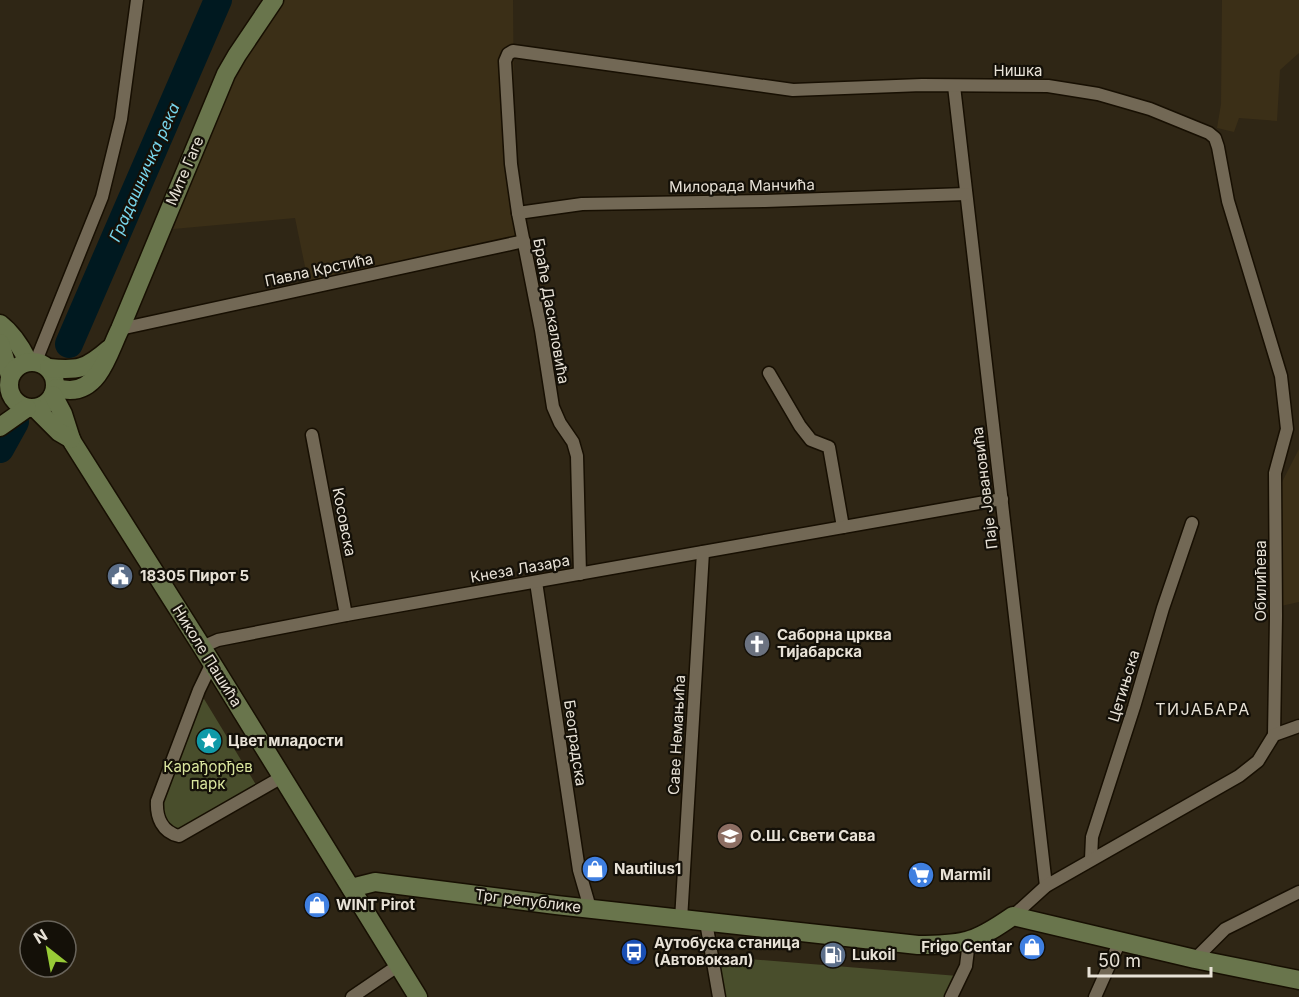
<svg xmlns="http://www.w3.org/2000/svg" width="1299" height="997" viewBox="0 0 1299 997" font-family="Inter,sans-serif">
  <style>
    .built { fill: #3b2f17 }
    .green { fill: #494e2c }
    .lines { fill: none; stroke-linecap: round; stroke-linejoin: round }
    .river { stroke: #001920; stroke-width: 28 }
    .street-casing { stroke: #170f02; stroke-width: 15 }
    .secondary-casing { stroke: #170f02; stroke-width: 21 }
    .street { stroke: #726855; stroke-width: 12 }
    .secondary { stroke: #69754c; stroke-width: 18 }
    .labels { text-anchor: middle; stroke-width: 4.5; stroke-linejoin: round; paint-order: stroke }
    .street-label { font-size: 15px; fill: #e8e2d7; stroke: #141008 }
    .poi-label { font-size: 15px; font-weight: bold; fill: #e8e2d7; stroke: #141008; text-anchor: start }
    .park-label { font-size: 15px; fill: #dae69e; stroke: #141008 }
    .water-label { font-size: 16px; font-style: italic; fill: #78d5eb; stroke: #141008 }
    .neighbourhood-label { font-size: 16px; letter-spacing: 1.5px; fill: #e8e2d7; stroke: #141008 }
  </style>
  <rect width="100%" height="100%" fill="#2f2615"/>
  <g class="built">
    <path d="M284,0H513L515,236L308,281L295,218L173,229L223,87Z"/>
    <path d="M1222,0H1299V53L1280,70L1277,121L1239,118L1234,132L1217,128L1221,104Z"/>
    <path d="M1299,449V602L1281,606L1282,482Z"/>
  </g>
  <g class="green">
    <path d="M201,694L258,788L180,834L168,828L159,811Z"/>
    <path d="M712,956L958,976L946,997H719Z"/>
  </g>
  <g class="lines">
    <g class="river">
      <path d="M69,344L218,0"/>
      <path d="M0,449L15,422"/>
    </g>
    <defs>
      <g id="street">
        <path d="M954,86L1046,886"/>
        <path d="M518,213L582,204L765,201L966,194"/>
        <path d="M120,329L524,241"/>
        <path d="M36,361L102,197L121,119L137,0"/>
        <path d="M769,373L800,426L811,440L829,447L843,527"/>
        <path d="M312,435L346,615"/>
        <path d="M580,574L577,456L573,442L560,423L553,407L541,330L518,213L511,164L505,61L508,54L513,51L793,90L922,85L1048,86L1098,94L1150,109L1209,133L1215,138L1218,147L1228,201L1281,376L1287,429L1275,473L1276,616L1274,735"/>
        <path d="M536,582L579,870L590,908"/>
        <path d="M202,647L218,640L346,615L1002,499"/>
        <path d="M212,663L199,690L157,801C156,817 162,832 179,836L282,777"/>
        <path d="M1091,859L1092,837L1134,707L1163,608L1192,523"/>
        <path d="M1013,916L1046,886L1239,776L1258,761L1274,735L1299,726"/>
        <path d="M681,920L703,552"/>
        <path d="M706,922L719,997"/>
        <path d="M1195,959L1225,929L1299,892"/>
        <path d="M352,997L399,965"/>
        <path d="M951,997L966,966L969,941"/>
        <path d="M1095,997L1120,941"/>
      </g>
      <g id="secondary">
        <path d="M0,324C13,334 21,347 28,361"/>
        <path d="M0,343L10,376"/>
        <circle cx="32" cy="385" r="23"/>
        <path d="M49,368C78,371 86,369 109,349"/>
        <path d="M56,388C60,389 66,390 70,390C100,390 109,351 120,329L226,74L237,55L274,0"/>
        <path d="M53,395L63,414L71,439L73,443L202,647L418,997"/>
        <path d="M35,408L59,432L71,439"/>
        <path d="M0,427L27,408"/>
        <path d="M351,888L375,882L556,905L918,945C934,945 950,945 966,941C981,938 1000,925 1013,916L1195,959L1299,980"/>
      </g>
    </defs>
    <use href="#street" class="street-casing"/>
    <use href="#secondary" class="secondary-casing"/>
    <use href="#street" class="street"/>
    <use href="#secondary" class="secondary"/>
  </g>
  <defs>
    <symbol id="civic-disc" viewBox="-11 -11 22 22"><circle r="9.5" fill="#5c6f8a" stroke="#141008"/><path d="M-.6-6.5H3V-4.5H.6V-3L4-1V1h2V6H-6V1h2V-1L-.6-3ZM-1.2 2.5V6h2.4V2.5Z" fill="#fff"/></symbol>
    <symbol id="church-disc" viewBox="-11 -11 22 22"><circle r="9.5" fill="#6b7280" stroke="#141008"/><path d="M-1.2-6h2.4v3.5h3.3v2.4h-3.3V6h-2.4V-.1h-3.3v-2.4h3.3Z" fill="#fff"/></symbol>
    <symbol id="sight-disc" viewBox="-11 -11 22 22"><circle r="9.5" fill="#0f9aa8" stroke="#141008"/><path d="M0-6L1.8-2.2L6-1.7L2.9 1.2L3.7 5.4L0 3.3L-3.7 5.4L-2.9 1.2L-6-1.7L-1.8-2.2Z" fill="#fff"/></symbol>
    <symbol id="school-disc" viewBox="-11 -11 22 22"><circle r="9.5" fill="#8d6e63" stroke="#141008"/><path d="M0-5L7-2L0 1L-7-2ZM-4 1L0 2.5L4 1V4Q0 6-4 4Z" fill="#fff"/></symbol>
    <symbol id="shop-disc" viewBox="-11 -11 22 22"><circle r="9.5" fill="#3f7fe0" stroke="#141008"/><path d="M-5-2.5h2.3a2.7 3.5 0 0 1 5.4 0H5L5.5 6h-11ZM-1.5-2.5h3a1.5 2.3 0 0 0-3 0Z" fill="#fff"/></symbol>
    <symbol id="supermarket-disc" viewBox="-11 -11 22 22"><circle r="9.5" fill="#3f7fe0" stroke="#141008"/><path d="M-6-5.5h2.5l.6 2H6L4.5 2H-2.5L-4.4-4H-6ZM-1.5 3.2a1.3 1.3 0 1 0 .1 0ZM3 3.2a1.3 1.3 0 1 0 .1 0Z" fill="#fff"/></symbol>
    <symbol id="bus-disc" viewBox="-11 -11 22 22"><circle r="9.5" fill="#1a4fb4" stroke="#141008"/><path d="M-5-6H5V4H4V6H2V4H-2V6H-4V4H-5ZM-3.5-4V0h7V-4ZM-3.5 1.2v1.5H-2V1.2ZM2 1.2v1.5H3.5V1.2Z" fill="#fff"/></symbol>
    <symbol id="fuel-disc" viewBox="-11 -11 22 22"><circle r="9.5" fill="#5c6f8a" stroke="#141008"/><path d="M-5.5-6h7V0h2V4h1.3V-2.5L3-4.5l.8-.8L6-3V5H2.5V1h-1V6h-7ZM-4.2-4.7v3.2H.2V-4.7Z" fill="#fff"/></symbol>
  </defs>
  <g fill-rule="evenodd">
    <use href="#civic-disc" x="105" y="561" width="30" height="30"/>
    <use href="#church-disc" x="742" y="629" width="30" height="30"/>
    <use href="#sight-disc" x="194" y="726" width="30" height="30"/>
    <use href="#school-disc" x="715" y="821" width="30" height="30"/>
    <use href="#shop-disc" x="580" y="854" width="30" height="30"/>
    <use href="#supermarket-disc" x="906" y="860" width="30" height="30"/>
    <use href="#shop-disc" x="302" y="890" width="30" height="30"/>
    <use href="#shop-disc" x="1017" y="932" width="30" height="30"/>
    <use href="#bus-disc" x="619" y="937" width="30" height="30"/>
    <use href="#fuel-disc" x="818" y="940" width="30" height="30"/>
  </g>
  <g class="labels">
    <g class="street-label">
      <text x="1018" y="76">Нишка</text>
      <text transform="translate(185 171) rotate(-67)" y="5">Мите Гаге</text>
      <text transform="translate(742 186) rotate(-1)" y="5">Милорада Манчића</text>
      <text transform="translate(319 270) rotate(-12)" y="5">Павла Крстића</text>
      <text transform="translate(551 311) rotate(80)" y="5">Браће Даскаловића</text>
      <text transform="translate(985 488) rotate(-97)" y="5">Паје Јовановића</text>
      <text transform="translate(344 522) rotate(79)" y="5">Косовска</text>
      <text transform="translate(520 569) rotate(-10)" y="5">Кнеза Лазара</text>
      <text transform="translate(1261 581) rotate(-90)" y="5">Обилићева</text>
      <text transform="translate(207 656) rotate(58)" y="5">Николе Пашића</text>
      <text transform="translate(1124 686) rotate(-73)" y="5">Цетињска</text>
      <text transform="translate(677 735) rotate(-87)" y="5">Саве Немањића</text>
      <text transform="translate(575 743) rotate(82)" y="5">Београдска</text>
      <text transform="translate(528 901) rotate(7)" y="5">Трг републике</text>
    </g>
    <g class="poi-label">
      <text x="140" y="581">18305 Пирот 5</text>
      <text x="777" y="640">Саборна црква<tspan x="777" dy="17">Тијабарска</tspan></text>
      <text x="228" y="746">Цвет младости</text>
      <text x="750" y="841">О.Ш. Свети Сава</text>
      <text x="614" y="874">Nautilus1</text>
      <text x="940" y="880">Marmil</text>
      <text x="336" y="910">WINT Pirot</text>
      <text x="654" y="948">Аутобуска станица<tspan x="654" dy="17">(Автовокзал)</tspan></text>
      <text x="1012" y="952" text-anchor="end">Frigo Centar</text>
      <text x="852" y="960">Lukoil</text>
    </g>
    <g class="park-label">
      <text x="208" y="772">Карађорђев<tspan x="208" dy="17">парк</tspan></text>
    </g>
    <g class="water-label">
      <text transform="translate(144 172) rotate(-66)" y="6">Градашничка река</text>
    </g>
    <g class="neighbourhood-label">
      <text x="1203" y="715">ТИЈАБАРА</text>
    </g>
  </g>
  <g transform="translate(48 949) rotate(329)"><circle r="28" fill="#141008" stroke="#69645b" stroke-width="1.5"/>
  <path d="M0-4.5L10 22L0 15L-10 22Z" fill="#98cb37"/>
  <text y="-9" font-size="16" font-weight="bold" text-anchor="middle" fill="#e8e2d7">N</text>
  </g>
  <path d="M1089 967v9h122v-9" fill="none" stroke="#e8e2d7" stroke-width="3"/>
  <text x="1098" y="967" font-size="18" fill="#e8e2d7" stroke="#141008" stroke-width="4.5" paint-order="stroke">50 m</text>
</svg>
